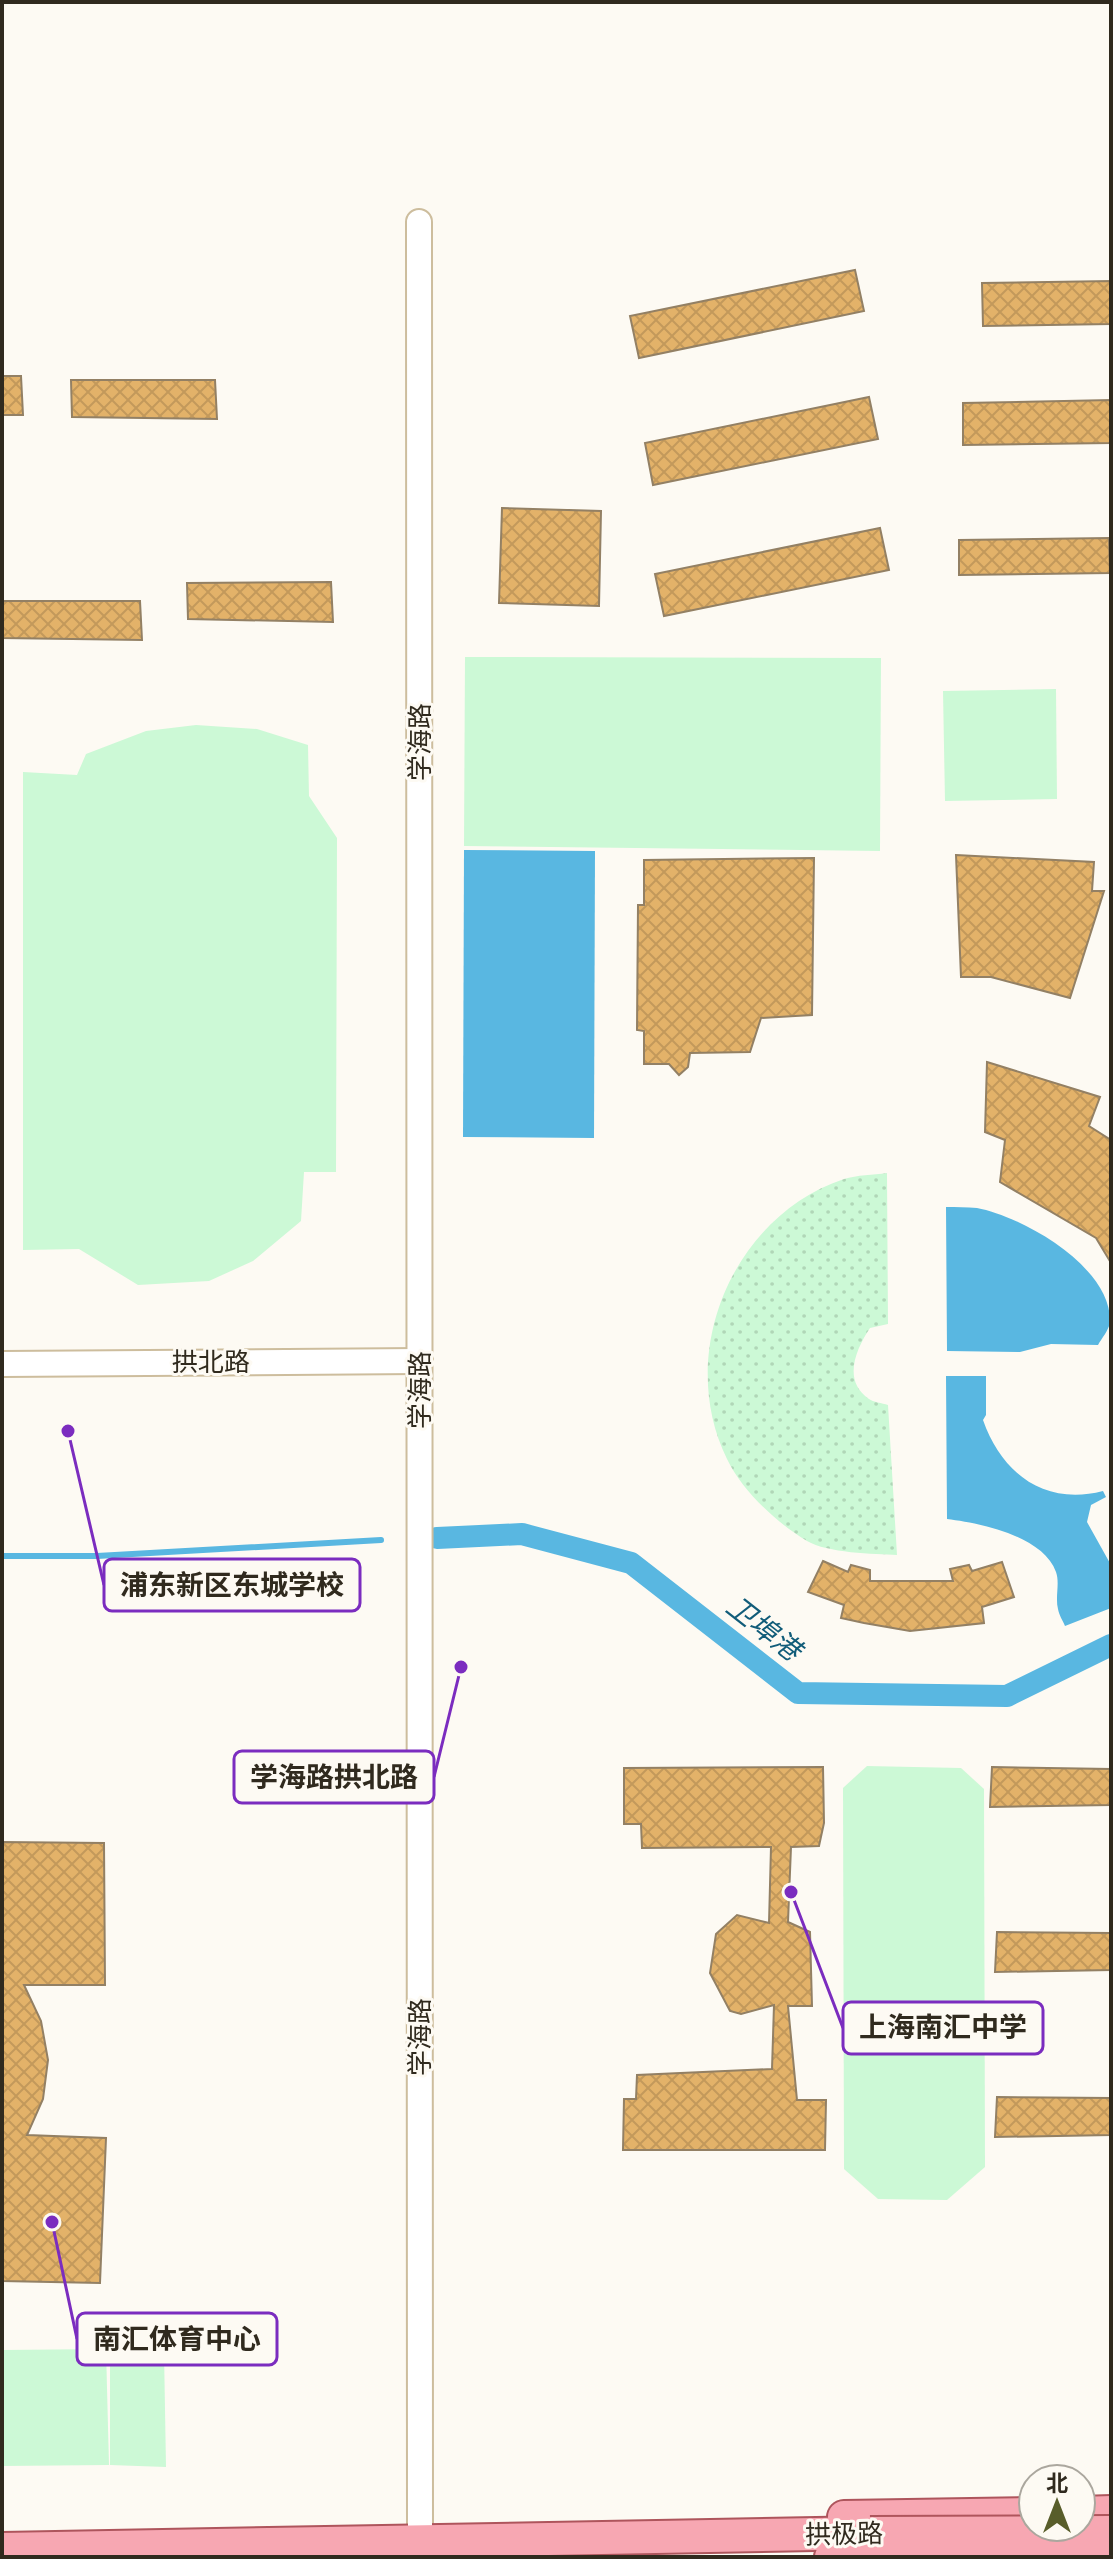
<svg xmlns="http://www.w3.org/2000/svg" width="1113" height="2559" viewBox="0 0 1113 2559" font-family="'Space Grotesk','Noto Sans SC',sans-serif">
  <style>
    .grass { fill: url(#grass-dots) }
    .park { fill: #ccf9d6 }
    .water { fill: #59b7e1 }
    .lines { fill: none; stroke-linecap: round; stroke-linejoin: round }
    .stream { stroke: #59b7e1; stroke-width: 6 }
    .canal { stroke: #59b7e1; stroke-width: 22 }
    .building { fill: url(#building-cross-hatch); stroke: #938064; stroke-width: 2 }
    .minor-casing { stroke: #cdbd9d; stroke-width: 28 }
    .major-casing { stroke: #ae555c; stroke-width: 36 }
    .minor { stroke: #fff; stroke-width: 24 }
    .major { stroke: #f7a7b2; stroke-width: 32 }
    .major-bridge-casing { stroke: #ae555c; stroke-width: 36; stroke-linecap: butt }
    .major-bridge { stroke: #f7a7b2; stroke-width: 32 }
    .labels { text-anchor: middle; stroke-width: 6; stroke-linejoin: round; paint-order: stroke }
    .street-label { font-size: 26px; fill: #302a1e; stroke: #fdfaf3 }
    .water-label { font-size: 28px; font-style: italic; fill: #115c79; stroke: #fdfaf3 }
    .leader { fill: none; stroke: #7b2cbf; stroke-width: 3 }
    .callout-dot { fill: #7b2cbf; stroke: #fdfaf3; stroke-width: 3 }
    .callout { fill: #fdfaf3; stroke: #7b2cbf; stroke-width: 3 }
    .callout-label { font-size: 28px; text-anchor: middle; font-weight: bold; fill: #302a1e }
  </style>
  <defs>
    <pattern id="grass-dots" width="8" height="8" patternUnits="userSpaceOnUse" patternTransform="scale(2)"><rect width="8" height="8" fill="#ccf9d6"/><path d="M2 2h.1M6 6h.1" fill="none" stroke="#b0d6b7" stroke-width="1.8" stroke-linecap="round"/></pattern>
    <pattern id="building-cross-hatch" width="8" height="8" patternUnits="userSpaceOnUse" patternTransform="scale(2)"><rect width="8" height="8" fill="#e3b269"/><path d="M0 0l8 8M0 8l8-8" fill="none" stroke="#c3995b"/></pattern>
  </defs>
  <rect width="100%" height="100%" fill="#fdfaf3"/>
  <path class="grass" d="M887,1173L888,1324L870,1328C856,1349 842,1381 869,1399C873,1402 882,1403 888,1405L897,1555C874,1554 827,1553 807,1541C777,1523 743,1492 727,1459C675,1353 733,1216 844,1179C857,1175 873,1175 887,1173Z"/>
  <g class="park">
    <path d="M465,657L881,658L880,851L464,846Z"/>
    <path d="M1056,689L1057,799L945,801L943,691Z"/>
    <path d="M196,725L257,729L308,745L309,796L337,838L336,1172H304L301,1221L253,1261L209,1281L138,1285L79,1249L23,1250V772L77,775L86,754L146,731Z"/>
    <path d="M867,1766L961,1768L984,1789L985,2167L947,2200L878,2199L844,2169L843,1788Z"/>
    <path d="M106,2349L109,2465L2,2466V2350Z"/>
    <path d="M110,2351H164L166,2467L110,2465Z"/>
  </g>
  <g class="water">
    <path d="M464,850L595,851L594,1138L463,1137Z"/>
    <path d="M946,1207C956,1207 967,1207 977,1208C1021,1216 1113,1267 1110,1323C1108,1331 1102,1338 1098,1345L1051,1344L1020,1352L947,1351Z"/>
    <path d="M946,1376H986V1415L983,1420C1002,1474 1045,1506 1103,1491L1106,1497L1091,1505L1087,1522L1111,1565V1608L1065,1626C1063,1621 1059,1615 1058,1609C1055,1597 1060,1583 1056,1572C1043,1536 980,1523 947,1519Z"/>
  </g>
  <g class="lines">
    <path class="stream" d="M2,1556H97L381,1540"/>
    <path class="canal" d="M437,1538L522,1534L631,1563L798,1693L1007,1696L1111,1645"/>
  </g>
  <g class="building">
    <path d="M855,270L864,311L639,358L630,316Z"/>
    <path d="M1111,281V324L983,326L982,283Z"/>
    <path d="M2,376H21L23,415H2Z"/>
    <path d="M71,380H215L217,419L72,417Z"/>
    <path d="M869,397L878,439L653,485L645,443Z"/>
    <path d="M1111,400V443L963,445V403Z"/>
    <path d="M502,508L601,511L599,606L499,603Z"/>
    <path d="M880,528L889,570L664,616L655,574Z"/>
    <path d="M1109,538L1110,573L959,575V540Z"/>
    <path d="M331,582L333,622L188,619L187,583Z"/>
    <path d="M2,601H140L142,640L2,638Z"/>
    <path d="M956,855L1094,862L1092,891H1104L1070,998L991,977H961Z"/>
    <path d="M814,858L812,1015L761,1018L750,1052L690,1053L688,1067L679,1075L669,1064H644V1031L637,1030L638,905H644V860Z"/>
    <path d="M987,1062L1100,1097L1089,1126L1111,1140V1263L1096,1238L1000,1182L1005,1140L985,1132Z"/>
    <path d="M823,1561L848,1572L851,1565L870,1570V1581H953L950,1569L969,1565L972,1571L1002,1562L1014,1597L982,1607L984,1623L910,1631L864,1623L841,1618L844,1605L808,1592Z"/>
    <path d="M823,1767L824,1823L819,1846L791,1847L788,1922L810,1932L812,2006H788L797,2100H826L825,2150H623L624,2099H636L637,2075L772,2069L774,2005L741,2014L730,2011L710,1973L716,1934L737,1915L769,1923L771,1847L642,1848L641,1824H624V1768Z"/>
    <path d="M992,1767L1111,1769V1805L990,1807Z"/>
    <path d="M2,1842L104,1843L105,1985H24L41,2021L48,2060L43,2099L27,2135L106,2138L100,2283L2,2281Z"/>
    <path d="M997,1932L1111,1933V1970L995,1972Z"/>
    <path d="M997,2097L1111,2098V2135L995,2137Z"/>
  </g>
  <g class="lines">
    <defs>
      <g id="minor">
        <path d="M419,222L420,2557"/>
        <path d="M2,1364L420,1361"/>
      </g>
      <g id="major">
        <path d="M1081,2513L1111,2512"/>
        <path d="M844,2517L1033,2514"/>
        <path d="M2,2549L870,2533"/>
        <path d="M831,2557L870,2556"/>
      </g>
    </defs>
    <use href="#minor" class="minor-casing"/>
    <use href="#major" class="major-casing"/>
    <use href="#minor" class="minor"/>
    <use href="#major" class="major"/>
    <defs>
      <g id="major-bridge">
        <path d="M870,2533L1111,2532"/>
        <path d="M870,2556L1111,2555"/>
      </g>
    </defs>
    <use href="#major-bridge" class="major-bridge-casing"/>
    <use href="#major-bridge" class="major-bridge"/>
  </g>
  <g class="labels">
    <g class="street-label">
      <text transform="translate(420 742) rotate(-90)" y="9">学海路</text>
      <text x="211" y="1371">拱北路</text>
      <text transform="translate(420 1390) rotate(-90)" y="9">学海路</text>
      <text transform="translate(420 2037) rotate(-90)" y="9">学海路</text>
      <text transform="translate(844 2534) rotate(-1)" y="9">拱极路</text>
    </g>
    <g class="water-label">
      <text transform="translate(764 1628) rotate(38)" y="10">卫埠港</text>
    </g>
  </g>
  <path class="leader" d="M68 1431L104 1585M461 1667L434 1777M791 1892L843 2028M52 2222L77 2339"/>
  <g class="callout-dot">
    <circle cx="68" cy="1431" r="8"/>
    <circle cx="461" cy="1667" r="8"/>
    <circle cx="791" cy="1892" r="8"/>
    <circle cx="52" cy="2222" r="8"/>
  </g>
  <g class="callout">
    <rect x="104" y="1559" width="256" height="52" rx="8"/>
    <rect x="234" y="1751" width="200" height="52" rx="8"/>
    <rect x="843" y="2002" width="200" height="52" rx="8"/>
    <rect x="77" y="2313" width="200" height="52" rx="8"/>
  </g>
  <g class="callout-label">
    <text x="232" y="1595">浦东新区东城学校</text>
    <text x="334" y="1787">学海路拱北路</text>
    <text x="943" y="2037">上海南汇中学</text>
    <text x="177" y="2349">南汇体育中心</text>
  </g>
  <rect width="1113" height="2559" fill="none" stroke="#302a1e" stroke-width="8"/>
  <g transform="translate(1057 2503)"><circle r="38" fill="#fdfaf3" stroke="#aba79e" stroke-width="2"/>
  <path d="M0-6L14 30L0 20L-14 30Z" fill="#585d2a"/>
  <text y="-12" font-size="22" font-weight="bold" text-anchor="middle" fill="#302a1e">北</text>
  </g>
</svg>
